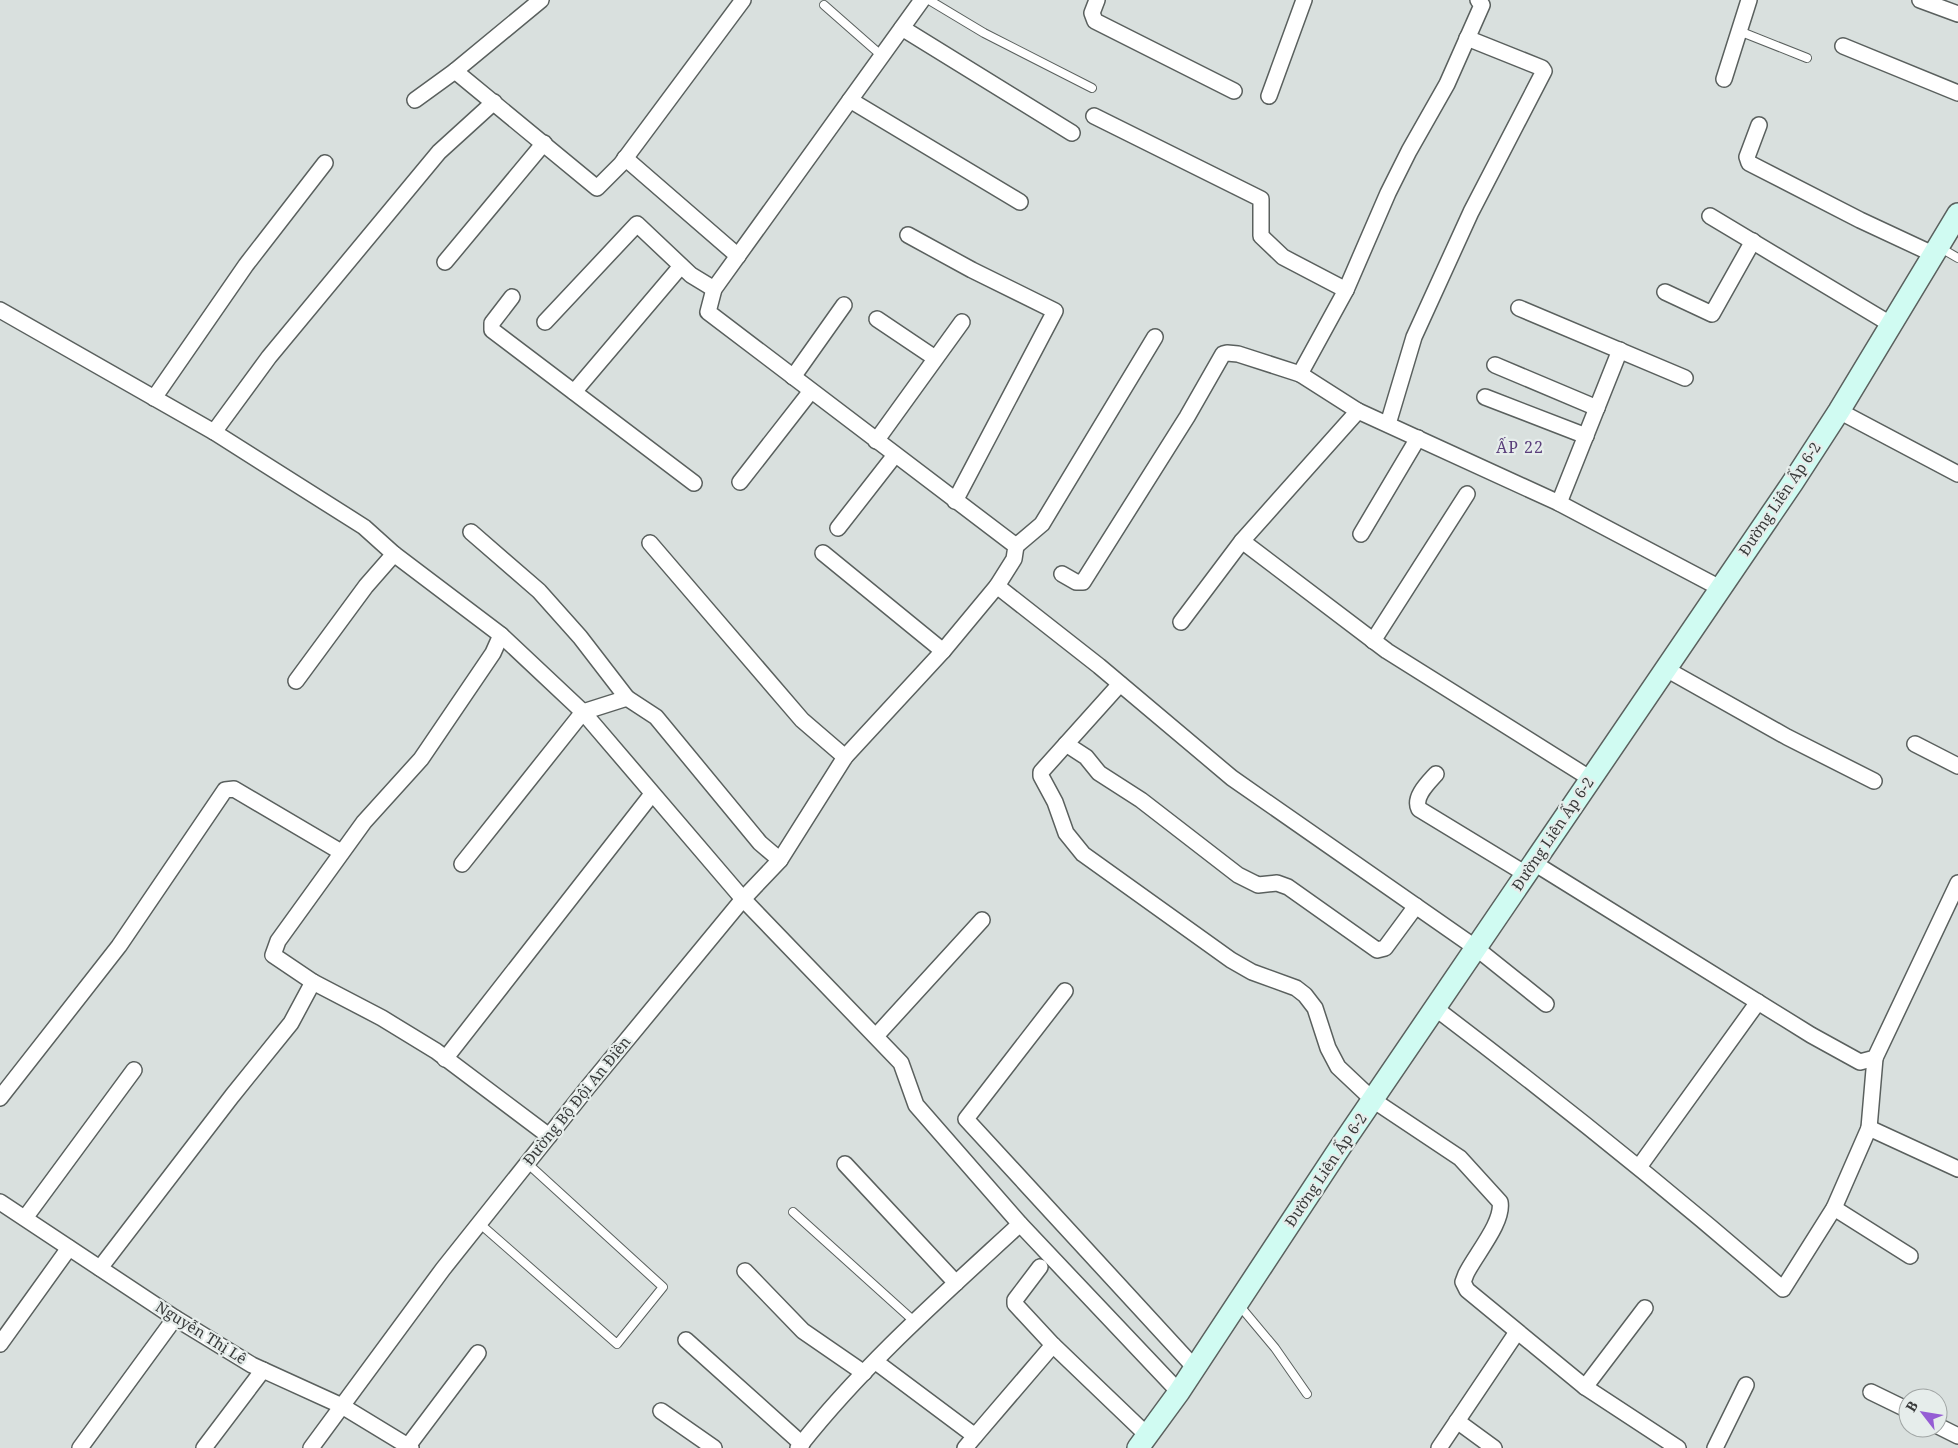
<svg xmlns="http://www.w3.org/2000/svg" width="1958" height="1448" viewBox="0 0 1958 1448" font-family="'Noto Serif',serif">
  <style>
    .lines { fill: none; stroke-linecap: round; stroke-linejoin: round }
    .lane-casing { stroke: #5a605e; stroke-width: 10 }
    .street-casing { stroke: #5a605e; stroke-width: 18 }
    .secondary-casing { stroke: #5a605e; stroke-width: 24 }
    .lane { stroke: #fff; stroke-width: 8 }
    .street { stroke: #fff; stroke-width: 15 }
    .secondary { stroke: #d0fbf2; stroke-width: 21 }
    .labels { text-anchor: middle; stroke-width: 4.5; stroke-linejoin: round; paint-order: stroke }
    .street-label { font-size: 15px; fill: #383a3a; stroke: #e6edeb }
    .neighbourhood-label { font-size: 16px; letter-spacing: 1px; fill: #5a3f7b; stroke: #e6edeb }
  </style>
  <rect width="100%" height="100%" fill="#d9e0de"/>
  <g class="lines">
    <defs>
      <g id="lane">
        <path d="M929,0L984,33L1092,88"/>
        <path d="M824,5L882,56"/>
        <path d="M1739,31L1807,58"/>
        <path d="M1939,247L1958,258"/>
        <path d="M793,1212L915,1322"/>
        <path d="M479,1223L617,1344L663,1287L527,1163"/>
        <path d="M1239,1305L1275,1348L1307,1394"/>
      </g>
      <g id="street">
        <path d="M1097,0L1092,13L1095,21L1234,91"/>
        <path d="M1920,0L1958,14"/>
        <path d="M902,28L1072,133"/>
        <path d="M1843,46L1958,93"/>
        <path d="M455,71L597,188L621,164L743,0"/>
        <path d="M1724,79L1749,0"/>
        <path d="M1269,96L1304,0"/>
        <path d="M415,100L455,71L541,0"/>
        <path d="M850,100L1020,202"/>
        <path d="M1094,116L1261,199V236L1283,257L1346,290"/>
        <path d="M1759,125L1747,157L1749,163L1860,220L1935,255"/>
        <path d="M625,158L738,256"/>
        <path d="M1710,216L1892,325"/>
        <path d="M908,235L972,270L1055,311L955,501"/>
        <path d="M445,262L544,143"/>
        <path d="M1665,292L1712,314L1753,241"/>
        <path d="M512,297L492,323V330L694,483"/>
        <path d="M1519,308L1685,378"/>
        <path d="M0,310L214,432L364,527L394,554L501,635L583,712L743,899L901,1063L916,1105L1020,1224L1179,1392"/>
        <path d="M877,319L935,358"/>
        <path d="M545,322L637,224L691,275L714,289"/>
        <path d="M1495,365L1597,408"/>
        <path d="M793,377L844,305"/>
        <path d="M574,392L681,266"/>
        <path d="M1485,397L1586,436"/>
        <path d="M154,398L246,265L325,163"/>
        <path d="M1358,411L1300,374L1346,290L1388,193L1409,151L1447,84L1482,5L1478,0"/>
        <path d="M1839,411L1958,474"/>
        <path d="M1388,424L1414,337L1471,212L1544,71L1542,68L1467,38"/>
        <path d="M214,432L269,357L439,152L494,102"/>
        <path d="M876,441L962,322"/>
        <path d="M740,482L811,391"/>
        <path d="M1559,503L1620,350"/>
        <path d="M838,528L895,455"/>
        <path d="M471,532L539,591L580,637L627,698"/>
        <path d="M1361,534L1418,438"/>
        <path d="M1242,541L1387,651L1591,779"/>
        <path d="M650,543L802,720L845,757"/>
        <path d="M1016,546L1042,524L1155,337"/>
        <path d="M823,553L943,651"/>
        <path d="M1062,574L1076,582H1083L1187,417L1223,354L1227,353L1238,354L1300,374"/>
        <path d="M997,586L1099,666L1232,778L1476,948L1546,1004"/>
        <path d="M1181,622L1242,541L1358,411L1559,503L1720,588"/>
        <path d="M1373,641L1467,494"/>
        <path d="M1666,669L1787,737L1874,781"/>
        <path d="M296,681L366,586L394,554"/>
        <path d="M1120,684L1041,772V776L1055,802L1066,833L1083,854L1231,960L1252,972L1296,988L1305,995L1315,1008L1328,1048L1338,1067L1373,1100L1460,1158L1500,1202C1504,1222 1475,1255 1466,1274L1463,1282L1467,1290L1585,1387L1678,1448"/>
        <path d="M1066,744L1086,757L1099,773L1141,800L1238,875L1258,885L1277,883L1288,887L1377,950L1385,948L1416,906"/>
        <path d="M1915,744L1958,766"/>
        <path d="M1436,774C1428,783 1413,797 1419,809L1526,874"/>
        <path d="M1534,863L1811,1035L1860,1062L1875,1058L1958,883"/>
        <path d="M462,864L583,712L627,698L656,717L760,843L780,860"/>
        <path d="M313,982L382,1018L436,1051L549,1136"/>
        <path d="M1065,991L966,1119L1195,1368"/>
        <path d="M1435,1008C1554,1098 1670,1191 1783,1289L1834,1208L1869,1128"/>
        <path d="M876,1036L982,920"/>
        <path d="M1875,1058L1869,1128L1958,1169"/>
        <path d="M445,1059L652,794"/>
        <path d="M0,1098L119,946L225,790L234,789L341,852"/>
        <path d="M845,1164L956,1283"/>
        <path d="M1639,1167L1758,1002"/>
        <path d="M0,1202L175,1318L252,1365L342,1406L411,1448"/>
        <path d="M1834,1208L1910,1256"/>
        <path d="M25,1218L134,1070"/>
        <path d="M1040,1267L1015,1300V1304L1053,1345L1148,1436"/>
        <path d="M100,1268L232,1096L291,1023L313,982L273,955L278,941L364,822L421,759L493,653L501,635"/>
        <path d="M745,1271L803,1331L864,1373"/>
        <path d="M686,1340L802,1444"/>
        <path d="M0,1344L69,1248"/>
        <path d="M876,1362L975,1436L1053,1345"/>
        <path d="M1585,1387L1645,1308"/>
        <path d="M1871,1392L1908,1410"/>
        <path d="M661,1411L714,1448"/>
        <path d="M1457,1421L1494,1448"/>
        <path d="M1938,1426L1958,1436"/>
        <path d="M408,1446L478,1353"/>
        <path d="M80,1448L175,1318"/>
        <path d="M204,1448L263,1370"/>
        <path d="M311,1448L443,1269L588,1087L743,899L780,860L845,757L943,651L997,586L1014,559L1016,546L708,312L714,289L922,0"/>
        <path d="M798,1448C863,1365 943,1295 1020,1224"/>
        <path d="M965,1448L975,1436"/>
        <path d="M1439,1448L1517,1332"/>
        <path d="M1715,1448L1746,1385"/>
      </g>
      <path id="secondary" d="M1138,1448L1179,1392L1341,1146L1793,482L1839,411L1958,214"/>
    </defs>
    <use href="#lane" class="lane-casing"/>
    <use href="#street" class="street-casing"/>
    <use href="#secondary" class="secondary-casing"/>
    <use href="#lane" class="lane"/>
    <use href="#street" class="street"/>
    <use href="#secondary" class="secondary"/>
  </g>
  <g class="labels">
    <g class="street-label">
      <text transform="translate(1780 499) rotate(-56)" y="5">Đường Liên Ấp 6-2</text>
      <text transform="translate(1553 834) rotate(-56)" y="5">Đường Liên Ấp 6-2</text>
      <text transform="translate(577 1101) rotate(-51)" y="5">Đường Bộ Đội An Điền</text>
      <text transform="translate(1326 1170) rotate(-56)" y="5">Đường Liên Ấp 6-2</text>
      <text transform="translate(201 1333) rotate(32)" y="5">Nguyễn Thị Lê</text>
    </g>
    <g class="neighbourhood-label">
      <text x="1520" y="453">ẤP 22</text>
    </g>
  </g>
  <g transform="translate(1923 1413) rotate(301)"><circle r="24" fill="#e6edeb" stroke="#a0a5a4"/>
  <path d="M0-4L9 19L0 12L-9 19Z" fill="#955cd4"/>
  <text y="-8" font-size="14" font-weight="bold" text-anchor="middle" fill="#383a3a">B</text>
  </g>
</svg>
